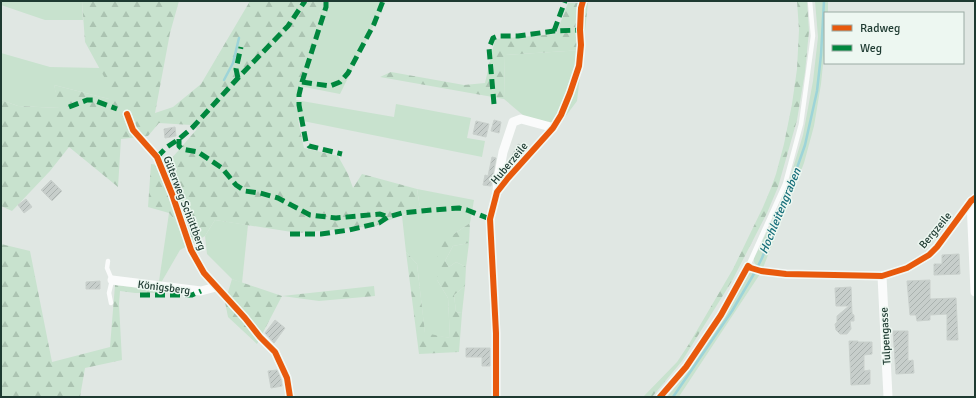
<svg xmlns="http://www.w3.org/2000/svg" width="976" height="398" viewBox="0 0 976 398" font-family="Signika,sans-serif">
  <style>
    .green { fill: #c8e2ce }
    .forest { fill: url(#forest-firs) }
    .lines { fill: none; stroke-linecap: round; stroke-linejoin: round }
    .stream { stroke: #9dd4d8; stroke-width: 2.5 }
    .building { fill: url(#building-hatch); stroke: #c9d0cc }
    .service { stroke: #fafbfb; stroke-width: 4.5 }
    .minor { stroke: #fafbfb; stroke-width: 9 }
    .quiet { stroke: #00873e; stroke-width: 5; stroke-dasharray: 10 5; stroke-linecap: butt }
    .cycleway-casing { stroke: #edf7f1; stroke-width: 8 }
    .cycleway { stroke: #e8590c; stroke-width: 6 }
    .labels { text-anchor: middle; stroke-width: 3; stroke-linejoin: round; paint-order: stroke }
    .street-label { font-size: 11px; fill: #1e3a31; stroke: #edf7f1 }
    .water-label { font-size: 12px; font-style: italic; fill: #156e79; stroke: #edf7f1 }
  </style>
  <defs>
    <pattern id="forest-firs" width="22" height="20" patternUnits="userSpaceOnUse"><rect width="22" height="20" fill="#c8e2ce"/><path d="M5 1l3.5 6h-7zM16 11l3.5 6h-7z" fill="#abc3b1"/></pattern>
    <pattern id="building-hatch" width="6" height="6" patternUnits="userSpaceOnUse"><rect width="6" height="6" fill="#c7cecb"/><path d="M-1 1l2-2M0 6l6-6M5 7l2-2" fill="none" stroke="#aab2af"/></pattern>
  </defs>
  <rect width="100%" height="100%" fill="#e0e7e3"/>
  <g class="green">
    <path d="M1,1H82L83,20H45L1,5Z"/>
    <path d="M323,1H386L340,94L299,86Z"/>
    <path d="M815,1H828V13H825V45L821,84L814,126L804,163L763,268L756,265L754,262V258L779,208L787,188L803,135L813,81L818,37Z"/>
    <path d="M583,50L577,101L559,125L524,116L504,99L505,55Z"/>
    <path d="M1,53L50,67L100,68L109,84V99L54,85L60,108L18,106L1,100Z"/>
    <path d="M296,100L394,117L396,104L471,118L467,138L485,141L482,157L298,120Z"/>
    <path d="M417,189L474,200L470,223L454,234L437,280L448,298L450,338L425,334L417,264L406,252L402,216L420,208Z"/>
    <path d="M169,213L193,243L180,250L158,288Z"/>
    <path d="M215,220L248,225L242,283L232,279L207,254L205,236Z"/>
    <path d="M469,243L466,267L456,262L449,267L445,261L453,246Z"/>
    <path d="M750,272L760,274L680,395L679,397H667L682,379L748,274Z"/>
    <path d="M465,286L462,313L456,312L454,295Z"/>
  </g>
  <g class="forest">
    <path d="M82,1H179L170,33L155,113L173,107L201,84L250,1H323L296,100L298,120L304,148L338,156L348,174L353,188L362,174L417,189L420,208L375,226L298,233L215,220L205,236L193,243L169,213L148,207L151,164L165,166L197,129L191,125L159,123L148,136L121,139L118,187L69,147L50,171L12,211L1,206V100L18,106L59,108L54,85L109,99L108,84L85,42Z"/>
    <path d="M797,1H807L809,31L805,72L797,120L778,187L767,213L732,281L682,361L652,397H643L677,362L689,344L733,269L763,207L771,188L776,174L784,144L792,104L797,69L799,30Z"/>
    <path d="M568,3H588L583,50L505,55L504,99L380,77L391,72L464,85L485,83L495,39L556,34Z"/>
    <path d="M470,223L469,243L453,246L445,261L449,267L456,262L466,267L465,286L454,295L456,312L462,313L459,352L419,354L406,252L417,264L425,333L450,338L448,298L437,280V252L443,229L454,234Z"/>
    <path d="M1,244L30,251L52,362L110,347L115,285L180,293H135L120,291L119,304L122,360L85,368L80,397H1Z"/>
    <path d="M232,279L282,296L374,286L375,296L319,301L282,296L257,344L228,317L225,302Z"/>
  </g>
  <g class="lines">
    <g class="stream">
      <path d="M224,80L233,63L239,38"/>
      <path d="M757,268L762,258L789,191L805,145L817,91L821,55L824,1"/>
      <path d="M673,397L732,311L755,272"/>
    </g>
  </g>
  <g class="building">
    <path d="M494,120L501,122L499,133L491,131Z"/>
    <path d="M476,121L489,124L486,137L473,134Z"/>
    <path d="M175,127L176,136L165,138L164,129Z"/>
    <path d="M518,144L525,147L522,153L512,165L508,163Z"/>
    <path d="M492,157L496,158L491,186L483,185L485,175L488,176Z"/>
    <path d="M51,180L62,191L52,201L41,190Z"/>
    <path d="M26,199L32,207L24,213L18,205Z"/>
    <path d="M959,254L960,274L934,275V264H942V255Z"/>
    <path d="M930,280V299L956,298L958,340H947V314L930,315V320L917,321L916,315H910L907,281Z"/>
    <path d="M100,281V289H86V282Z"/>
    <path d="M851,287L852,314L854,315V321H850L851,329L847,334H840L836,330L835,324L837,322V316L849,306H836L835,288Z"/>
    <path d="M275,320L285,328L274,343L265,333Z"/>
    <path d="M893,331H908V361L913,360L914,373L896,374Z"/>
    <path d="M849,341H858V342H872V354L864,355V371L870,370V384L851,385Z"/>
    <path d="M466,348H490V366H482V357H466Z"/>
    <path d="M277,370L281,379L282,386L271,388L268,371Z"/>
  </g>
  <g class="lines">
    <g class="service">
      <path d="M108,261L107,268L112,280L109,293L111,303"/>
      <path d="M748,266L785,184L801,124L813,36L810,1"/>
    </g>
    <g class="minor">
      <path d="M127,114L133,130L157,157L172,194L191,250L204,273L245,318L260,337L275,352L287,378L290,397"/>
      <path d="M497,192L498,179L503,152L513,122L521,119L547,126L553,128"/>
      <path d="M971,201L975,292"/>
      <path d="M882,276L888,397"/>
      <path d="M112,280L201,291L216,287"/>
      <path d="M496,397V333L490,219L497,192L508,178L553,128L561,115L570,93L579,66L581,45L580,30L581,8L583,1"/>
      <path d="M660,397L686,367L721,315L748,266L751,268L761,271L786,274L882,276L907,268L929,255L937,247L971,201L975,198"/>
    </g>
    <g class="quiet">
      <path d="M326,1V7L302,82L299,95V105L306,142L309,146L342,154"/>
      <path d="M554,31L565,1"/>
      <path d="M238,78L236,69L241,47"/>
      <path d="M302,82L330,86L340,82L348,73L374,24L383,1"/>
      <path d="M494,104L489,48L493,38L498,36H518L554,31L580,30"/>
      <path d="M69,107L87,100H93L117,109"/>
      <path d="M179,139V146L182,149L198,152L222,168L236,185L245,191L260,193L278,198L310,215L336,218L380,214L388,217"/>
      <path d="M157,157L167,147L179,139L193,127L238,78L288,26L305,1"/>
      <path d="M290,234H321L349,230L379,223L388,217L402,213L432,210L459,208L467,210L490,219"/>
      <path d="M140,295H192L201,291"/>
    </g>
    <defs>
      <g id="cycleway">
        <path d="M127,114L133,130L157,157L172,194L191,250L204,273L245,318L260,337L275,352L287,378L290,397"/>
        <path d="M496,397V333L490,219L497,192L508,178L553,128L561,115L570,93L579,66L581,45L580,30L581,8L583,1"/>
        <path d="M660,397L686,367L721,315L748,266L751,268L761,271L786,274L882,276L907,268L929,255L937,247L971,201L975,198"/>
      </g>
    </defs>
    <use href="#cycleway" class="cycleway-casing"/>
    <use href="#cycleway" class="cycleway"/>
  </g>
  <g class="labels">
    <g class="street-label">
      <text transform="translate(509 163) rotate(-50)" y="4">Huberzeile</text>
      <text transform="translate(185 203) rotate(69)" y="4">Güterweg Schüttberg</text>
      <text transform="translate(935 230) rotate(-50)" y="4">Bergzeile</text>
      <text transform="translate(164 287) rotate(7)" y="4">Königsberg</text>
      <text transform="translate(885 336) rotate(-93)" y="4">Tulpengasse</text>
    </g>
    <g class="water-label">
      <text transform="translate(780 211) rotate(-68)" y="4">Hochleitengraben</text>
    </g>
  </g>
  <rect width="976" height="398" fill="none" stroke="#1e3a31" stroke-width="4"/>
  <rect x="824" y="12" width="140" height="52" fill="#edf7f1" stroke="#9aaba4"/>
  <rect x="832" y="25" width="20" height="6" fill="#e8590c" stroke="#9aaba4"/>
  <text x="860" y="32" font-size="12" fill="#1e3a31">Radweg</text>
  <rect x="832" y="45" width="20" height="6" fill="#00873e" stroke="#9aaba4"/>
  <text x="860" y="52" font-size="12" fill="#1e3a31">Weg</text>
</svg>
